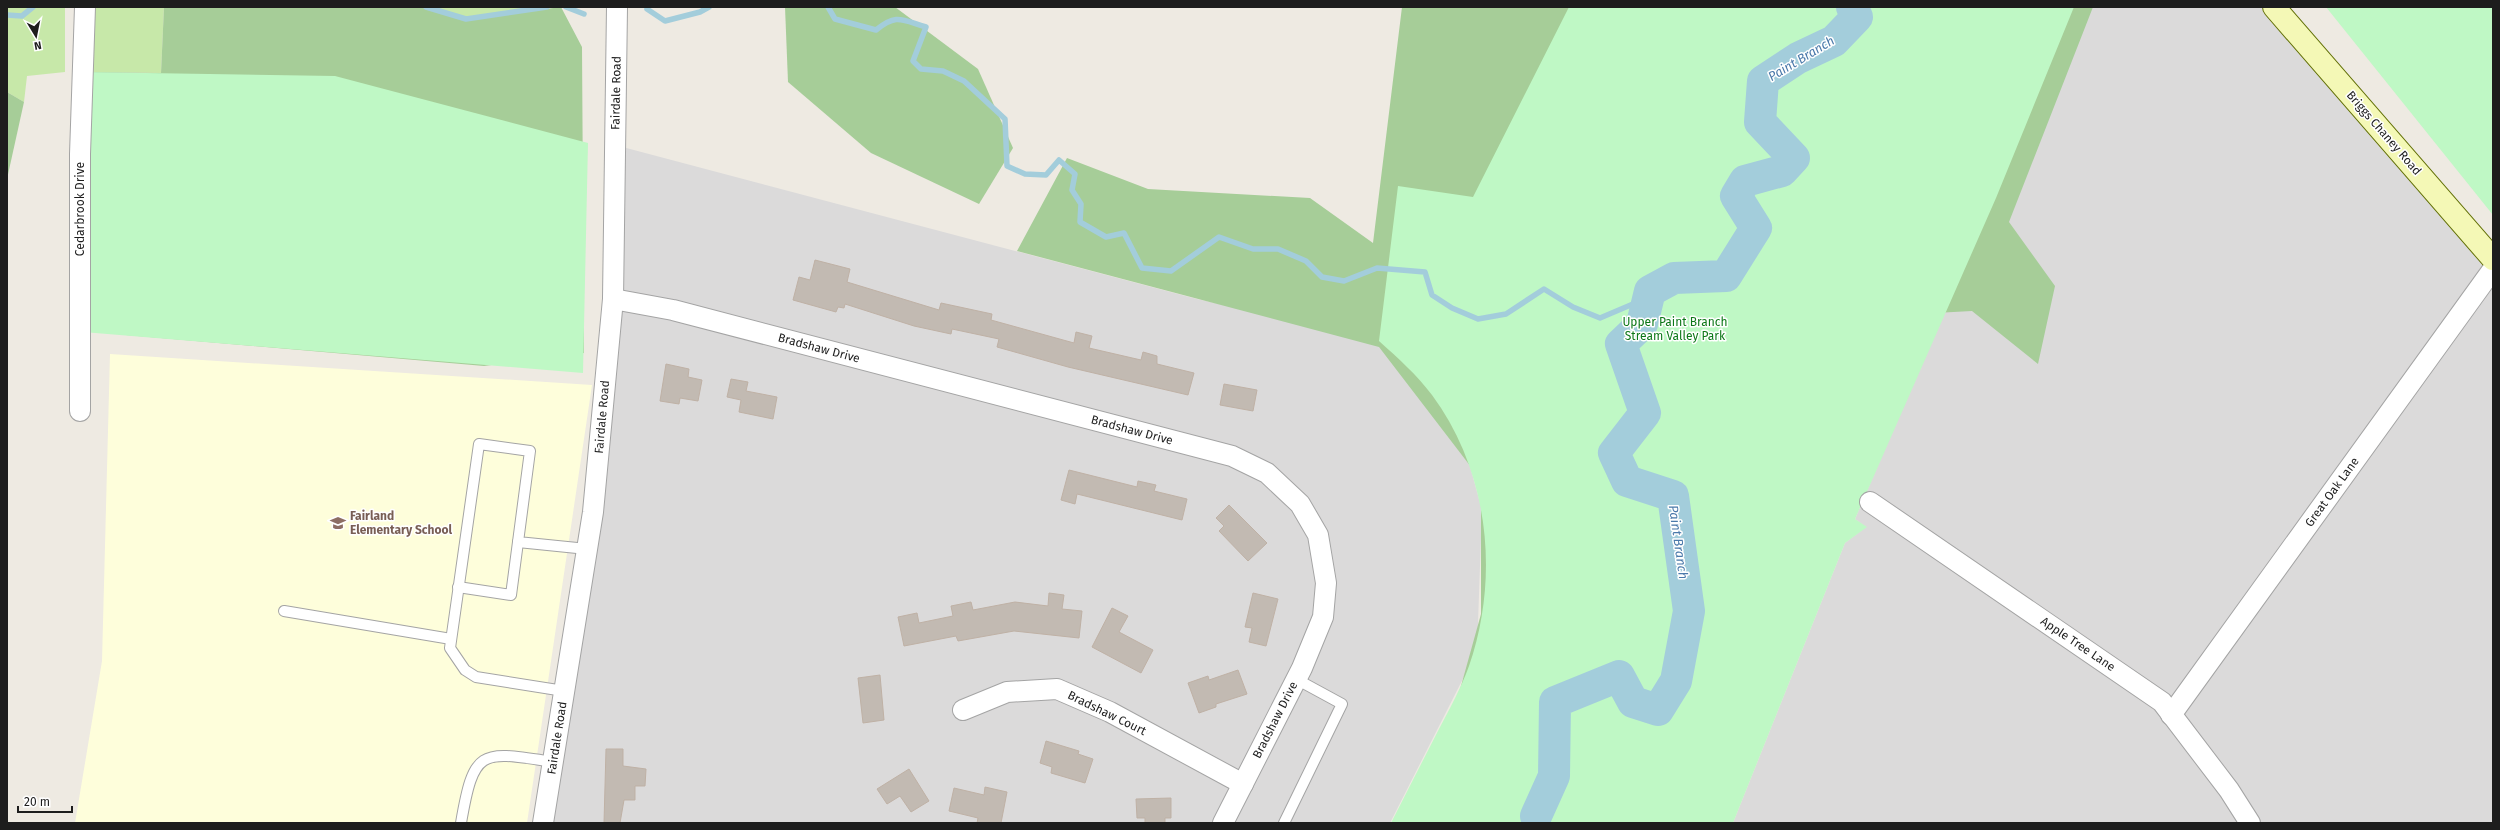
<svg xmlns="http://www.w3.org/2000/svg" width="2500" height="830" viewBox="0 0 2500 830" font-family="'Fira Sans',sans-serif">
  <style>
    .residential { fill: #dbdada }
    .education { fill: #fefedb }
    .grass { fill: #c7e8a9 }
    .forest { fill: #a6cd98 }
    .park { fill: #bff8c5 }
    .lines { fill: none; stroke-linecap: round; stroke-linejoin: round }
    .stream { stroke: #a3cddb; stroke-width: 5.5 }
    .river { stroke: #a3cddb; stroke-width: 32 }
    .building { fill: #c2bab2; stroke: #bfb1a5 }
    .service-casing { stroke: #a4a4a4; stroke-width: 12 }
    .minor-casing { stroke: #a4a4a4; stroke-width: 22 }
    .secondary-casing { stroke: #637107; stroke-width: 24 }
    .service { stroke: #fff; stroke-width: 10 }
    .minor { stroke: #fff; stroke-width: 20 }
    .secondary { stroke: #f4f8b6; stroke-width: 22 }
    .labels { text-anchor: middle; stroke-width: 3; stroke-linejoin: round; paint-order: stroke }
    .street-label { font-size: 12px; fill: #1d1d1d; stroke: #fff }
    .park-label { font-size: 12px; fill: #0d7818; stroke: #fff }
    .education-label { font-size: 12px; font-weight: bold; fill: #785e54; stroke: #fff; text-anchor: start }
    .water-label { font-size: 13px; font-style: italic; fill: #4b79aa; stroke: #fff }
  </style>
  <rect width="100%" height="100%" fill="#eeeae2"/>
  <g class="residential">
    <path d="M2074,7H2274L2493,259V823H1733L1845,543L1866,527L1855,519Z"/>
    <path d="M615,145L1197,299L1379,339L1459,426L1482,510L1477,651L1390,823H543L593,512Z"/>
  </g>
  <path class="education" d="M110,354L592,385L527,823H75L102,661Z"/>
  <g class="grass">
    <path d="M7,7H65V72L27,76L24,102L7,92Z"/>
    <path d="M90,7H164L161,73L90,72Z"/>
    <path d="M426,7H547L466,19Z"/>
  </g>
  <g class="forest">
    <path d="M164,7H426L466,19L561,7L582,47L584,353L484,366L126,335L90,307V72L161,73Z"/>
    <path d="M785,7H895L978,69L1013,148L979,204L871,153L788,82Z"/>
    <path d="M1402,7H2093L2009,222L2055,286L2038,364L1972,311L1916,314L1441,758L1481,614V480L1379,347L1017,251L1067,158L1148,189L1310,198L1373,243Z"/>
    <path d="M7,92L24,102L7,179Z"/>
  </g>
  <g class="park">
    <path d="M1569,7H2074L1996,198L1855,519L1867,527L1845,543L1733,823H1391C1407,792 1423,760 1439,729C1450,708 1461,688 1469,666C1500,577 1489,472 1432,395C1417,375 1398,358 1379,341L1398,186L1473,197Z"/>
    <path d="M2326,7H2493V215Z"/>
    <path d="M83,72L335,76L588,143L583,373L83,332Z"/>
  </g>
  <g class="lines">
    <g class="stream">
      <path d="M426,7L466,19L547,7"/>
      <path d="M566,7L584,14"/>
      <path d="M828,7L835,19L876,30C897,13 902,20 926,27L913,61L921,69L943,71L964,81L1005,119L1007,166L1025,174L1046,175L1059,160L1075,174L1072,190L1081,204L1080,222L1106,237L1124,233L1142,268L1171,271L1219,237L1253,249H1278L1306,261L1322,277L1344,281L1377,268L1425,272L1432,295L1452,308L1478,319L1506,314L1544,289L1573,307L1600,318L1633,304L1650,291"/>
      <path d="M647,9L665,21L700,12L709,7"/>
      <path d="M7,15L22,16L33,7"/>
      <path d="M1529,823L1536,816L1545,823"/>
    </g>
    <path class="river" d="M1536,816L1554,776L1555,702L1619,676L1633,702L1658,710L1676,681L1689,611L1673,496L1627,481L1614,453L1645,413L1621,344L1642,324L1650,291L1674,278L1726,276L1756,228L1736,196L1745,181L1782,171L1794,158L1760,122L1763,81L1798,58L1834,41L1857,17L1852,7"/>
  </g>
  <g class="building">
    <path d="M815,260L850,269L847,282L939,310L941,303L992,314L991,320L1074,343L1076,332L1092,336L1089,348L1141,360L1143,352L1157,356V364L1194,373L1188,395L1068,367L997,347L999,339L952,329L951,334L914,326L845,304L844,308L838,307L836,312L793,300L799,277L810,280Z"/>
    <path d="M666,364L689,369L688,377L702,380L698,401L680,398L679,404L660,401Z"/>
    <path d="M731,379L748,382L746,391L777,397L773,419L739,412L741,400L727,397Z"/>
    <path d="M1224,384L1257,390L1253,411L1220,405Z"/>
    <path d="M1069,470L1137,487L1138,481L1156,485L1154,491L1187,499L1182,520L1077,494L1075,504L1061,500Z"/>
    <path d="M1229,505L1267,543L1248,561L1219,531L1224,526L1216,518Z"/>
    <path d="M1049,593L1064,595L1062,609L1082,611L1079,638L1014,631L958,641L956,636L904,646L898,617L917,613L919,623L953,616L951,606L971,602L973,610L1015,602L1048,606Z"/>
    <path d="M1253,593L1278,599L1266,646L1249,642L1252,628L1245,627Z"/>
    <path d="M1112,608L1128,616L1119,632L1153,650L1141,673L1092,647Z"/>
    <path d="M1238,670L1247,694L1216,704V707L1199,713L1188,683L1208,676L1209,680Z"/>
    <path d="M880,675L884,720L863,723L858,678Z"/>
    <path d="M1046,741L1079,751L1078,754L1093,759L1085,783L1051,773L1052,767L1040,763Z"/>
    <path d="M606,749H623V766L646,769L645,786H635V800H624L620,823H604Z"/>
    <path d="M909,769L929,801L911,812L900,796L887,804L877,789Z"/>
    <path d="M985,787L1007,792L1001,823H977L978,818L949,811L954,788L984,795Z"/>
    <path d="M1171,798V818H1165V823H1145V818H1137L1136,799Z"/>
  </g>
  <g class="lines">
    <defs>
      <g id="service">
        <path d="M458,587L511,595L518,542"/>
        <path d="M284,611L451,639"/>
        <path d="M564,691L476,677L465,670L450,648L479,444L530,451L518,542L587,549"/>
        <path d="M461,823C474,747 481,751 553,762"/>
        <path d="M1284,823L1342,704L1296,679"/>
      </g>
      <g id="minor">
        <path d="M613,299L673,310L1232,456L1267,473L1300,504L1318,535L1326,583L1323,617L1302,668L1223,823"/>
        <path d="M80,411V154L85,7"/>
        <path d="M1870,502L2162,702L2229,790L2250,823"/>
        <path d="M963,710L1007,692L1057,689L1110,712L1243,784"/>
        <path d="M2171,715L2493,269"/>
        <path d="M543,823L593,512L613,299L617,7"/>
      </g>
      <path id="secondary" d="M2274,7L2493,259"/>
    </defs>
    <use href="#service" class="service-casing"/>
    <use href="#minor" class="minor-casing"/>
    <use href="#secondary" class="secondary-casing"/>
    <use href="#service" class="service"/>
    <use href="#minor" class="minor"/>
    <use href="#secondary" class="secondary"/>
  </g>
  <defs>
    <symbol id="school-bare" viewBox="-9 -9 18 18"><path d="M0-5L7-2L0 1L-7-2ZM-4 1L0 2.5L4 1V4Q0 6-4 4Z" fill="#8d6e63" stroke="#fff" stroke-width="2.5" paint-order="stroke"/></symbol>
  </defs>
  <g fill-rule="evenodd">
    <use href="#school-bare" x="327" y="512" width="22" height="22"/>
  </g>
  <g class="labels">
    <g class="street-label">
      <text transform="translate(616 93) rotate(-89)" y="4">Fairdale Road</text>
      <text transform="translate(2384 133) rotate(49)" y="4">Briggs Chaney Road</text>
      <text transform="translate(80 209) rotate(-90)" y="4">Cedarbrook Drive</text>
      <text transform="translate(819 348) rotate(15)" y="4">Bradshaw Drive</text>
      <text transform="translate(602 417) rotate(-85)" y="4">Fairdale Road</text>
      <text transform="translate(1132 430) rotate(15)" y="4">Bradshaw Drive</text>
      <text transform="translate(2332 492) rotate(-54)" y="4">Great Oak Lane</text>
      <text transform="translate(2078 644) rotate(34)" y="4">Apple Tree Lane</text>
      <text transform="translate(1107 713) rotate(26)" y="4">Bradshaw Court</text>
      <text transform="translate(1275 720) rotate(-63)" y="4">Bradshaw Drive</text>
      <text transform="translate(557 738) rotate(-81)" y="4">Fairdale Road</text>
    </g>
    <g class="park-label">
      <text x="1675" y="326">Upper Paint Branch<tspan x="1675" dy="14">Stream Valley Park</tspan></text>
    </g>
    <g class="education-label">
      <text x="350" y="520">Fairland<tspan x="350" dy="14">Elementary School</tspan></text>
    </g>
    <g class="water-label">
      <text transform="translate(1801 58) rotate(-31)" y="5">Paint Branch</text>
      <text transform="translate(1679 542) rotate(82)" y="5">Paint Branch</text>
    </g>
  </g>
  <rect width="2500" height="830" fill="none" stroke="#1d1d1d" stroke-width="16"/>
  <g transform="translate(36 36) rotate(170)" stroke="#ffffff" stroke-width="3" paint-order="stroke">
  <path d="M0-3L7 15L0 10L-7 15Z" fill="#1d1d1d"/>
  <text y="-6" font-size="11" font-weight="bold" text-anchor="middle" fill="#1d1d1d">N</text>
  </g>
  <path d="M18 806v6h54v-6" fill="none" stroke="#1d1d1d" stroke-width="2"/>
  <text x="24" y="806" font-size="12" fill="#1d1d1d" stroke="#ffffff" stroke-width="3" paint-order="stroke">20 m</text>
</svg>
